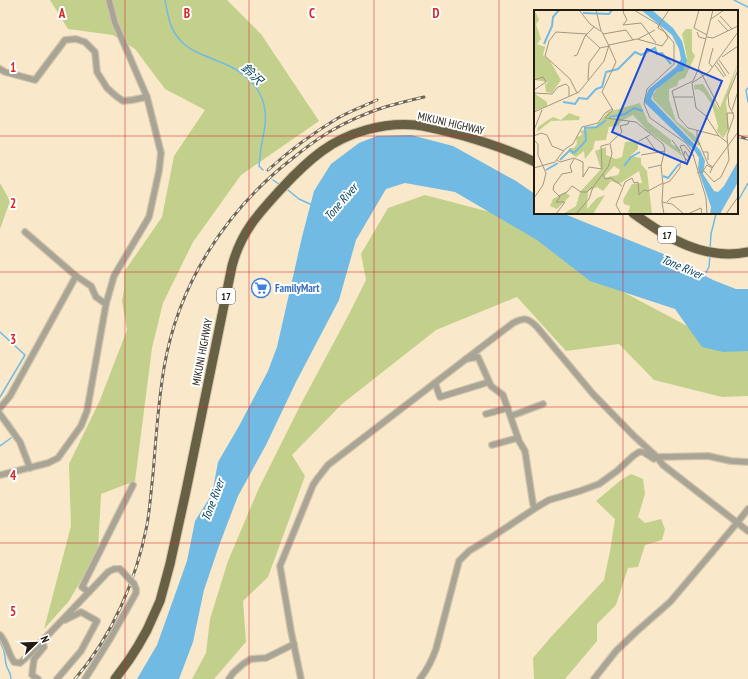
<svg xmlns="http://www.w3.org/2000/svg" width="748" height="679" viewBox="0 0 748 679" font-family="'PT Sans Narrow','Noto Sans JP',sans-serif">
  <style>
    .green { fill: #c2d08c }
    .water { fill: #71bae3 }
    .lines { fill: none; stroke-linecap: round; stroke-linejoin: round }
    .stream { stroke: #71bae3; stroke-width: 1.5 }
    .minor-casing { stroke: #d2c4a9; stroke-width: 8 }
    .trunk-casing { stroke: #d2c4a9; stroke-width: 11 }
    .minor { stroke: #a8a496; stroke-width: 5.5 }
    .trunk { stroke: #676044; stroke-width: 9 }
    .rail-casing { stroke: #716755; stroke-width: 3 }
    .rail { stroke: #fff; stroke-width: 1.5; stroke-dasharray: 4.5; stroke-linecap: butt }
    .minor-bridge-casing { stroke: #d2c4a9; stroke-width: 8; stroke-linecap: butt }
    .minor-bridge { stroke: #a8a496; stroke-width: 5.5 }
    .grid { fill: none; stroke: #d62828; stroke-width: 1; stroke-opacity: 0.55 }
    .labels { text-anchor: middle; stroke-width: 4; stroke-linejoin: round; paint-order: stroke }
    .shield { fill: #fff; stroke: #645f58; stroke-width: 1 }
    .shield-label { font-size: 10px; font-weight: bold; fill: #211b10 }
    .street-label { font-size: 11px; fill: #211b10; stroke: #fff }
    .shop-label { font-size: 11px; font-weight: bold; fill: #366cbe; stroke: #fff; text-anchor: start }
    .water-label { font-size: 12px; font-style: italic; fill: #02425d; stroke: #fff }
    .inset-river { fill: none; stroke: #71bae3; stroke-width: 2 }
    .inset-road { fill: none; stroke: #a39780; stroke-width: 1 }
    .view { fill: #1d4ed8; fill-opacity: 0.15; stroke: #1d4ed8; stroke-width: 2 }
    .inset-edge { fill: none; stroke: #211b10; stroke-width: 2 }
    .grid-label { font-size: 13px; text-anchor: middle; font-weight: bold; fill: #d62828; stroke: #fff; stroke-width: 4; stroke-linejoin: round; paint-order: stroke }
  </style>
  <rect width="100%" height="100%" fill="#f9e9ca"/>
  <g class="green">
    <path d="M50,0H227L261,34L319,121L241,175L193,242L163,303L152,348L135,481L101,494L98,551L69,601L44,629L71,526L69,464L100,400L127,330L122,301L124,290V272L162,217L174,156L205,110L165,89L135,49L113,35L68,29Z"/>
    <path d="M0,183L10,201L0,229Z"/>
    <path d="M425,195L532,223L563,260L723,345L748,341V396L722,397L654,380L619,344L566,351L517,297L436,330L342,404L292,455L305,476L268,577L243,601L246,642L214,679H192L206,653L210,619L228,561L258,490L302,402L349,314L366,280L361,254L388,208Z"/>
    <path d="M631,474L643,479L645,494L638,517L645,523L661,519L665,529L662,540L645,545L638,567L628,568L616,605L597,624V641L565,679H534L533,658L551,637L604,580L610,551L615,519L596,501L621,480Z"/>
  </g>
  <path class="water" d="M411,135L453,146L516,181L535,194V213H562L666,255L713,280L736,289H748V351L723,352L702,347L675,309L590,281L537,240L455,192L405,183L386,189L356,240L339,300L296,382L266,445L238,496L220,543L204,590L193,642L179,679H137L157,645L187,561L195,521L212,494L218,462L239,426L268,371L277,347L302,237L314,191L331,164L359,143L377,136Z"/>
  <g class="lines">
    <g class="stream">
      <path d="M165,0C169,19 169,30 184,44C189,49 196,52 203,55C210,58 218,61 225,64C245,72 263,89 265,111C267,124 263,135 261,148C260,154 260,160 259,166L263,170"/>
      <path d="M734,0L748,7"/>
      <path d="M748,88L746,90L748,102"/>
      <path d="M273,180L279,184"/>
      <path d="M288,190L299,199L312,205"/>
      <path d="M737,200L739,199L748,183"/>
      <path d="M710,249L711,234L716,214L718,213"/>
      <path d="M704,276L709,267L710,255"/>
      <path d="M0,332L25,355L0,397"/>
      <path d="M9,421L17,433"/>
      <path d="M0,446L11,438"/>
      <path d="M0,642C6,651 4,654 6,664C7,670 11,671 11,679"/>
    </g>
    <defs>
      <g id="minor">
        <path d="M0,69L5,72L35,80L65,40L76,39L85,42L95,52L97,72L107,88L116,96L123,101L132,100L147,97"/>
        <path d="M25,232L76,276L91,286L96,297L106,304"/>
        <path d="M466,359L478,357L491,386L503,395L519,441L525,451L533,504L535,508"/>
        <path d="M435,383L440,397L489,382"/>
        <path d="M0,408L10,396L76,276"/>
        <path d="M0,414L20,442L30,468"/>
        <path d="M486,414L508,408"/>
        <path d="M511,416L543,404"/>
        <path d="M492,445L518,438"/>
        <path d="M0,475L48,463L58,458L81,426L87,411L106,304L114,276L149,217L159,171L161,153L147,97L115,23L109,0"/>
        <path d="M89,592L82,587L133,485"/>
        <path d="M0,635C7,643 8,653 14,662L20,663L28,656L108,572L114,569H120"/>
        <path d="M38,679L32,675L34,659L44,647L42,641"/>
        <path d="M57,679L81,651L97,621L81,612L65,620"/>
        <path d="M85,679L110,639L136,593V589L134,584"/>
        <path d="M229,679L233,673L243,664L251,659L266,658L294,644"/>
        <path d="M301,679L291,631L280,566L313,485L317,479L328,465L513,323C525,317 528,318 537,327L593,394L634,436L657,457L708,456L731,461L748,462"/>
        <path d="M420,679C427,670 432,660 436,649L459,561L469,551L492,537L537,507L549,500L580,491L599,484L617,471L633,456L639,452H643L654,459L657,457L663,465L748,531"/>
        <path d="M594,679L616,651L637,631L670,602L737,523L748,509"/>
      </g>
      <g id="trunk">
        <path d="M633,213C667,238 704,261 748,252"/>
        <path d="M115,679L129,660L138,646L147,630L160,601L170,564L186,491L232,266C241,232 258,214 282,188C294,175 307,162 322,151C348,132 384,122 416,125C432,127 448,132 464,136C488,143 512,151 535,162"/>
      </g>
    </defs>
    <use href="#minor" class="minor-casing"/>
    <use href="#trunk" class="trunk-casing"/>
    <use href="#minor" class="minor"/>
    <use href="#trunk" class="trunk"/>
    <defs>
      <g id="rail">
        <path d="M737,136L748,139"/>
        <path d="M268,170C289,151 313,133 338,118C350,111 364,106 377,100"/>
        <path d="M75,679C112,636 136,581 147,525C150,508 151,491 153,474C156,439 158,403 164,368C178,284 226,210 293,158C304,149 316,140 329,132C346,122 366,113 385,107C398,103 412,100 424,97"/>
      </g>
    </defs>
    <use href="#rail" class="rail-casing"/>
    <use href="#rail" class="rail"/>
    <defs>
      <path id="minor-bridge" d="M120,569L134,584"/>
    </defs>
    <use href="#minor-bridge" class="minor-bridge-casing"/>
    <use href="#minor-bridge" class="minor-bridge"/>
  </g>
  <path class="grid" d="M125,0V679M249,0V679M374,0V679M499,0V679M623,0V11M0,136H535M737,136H748M623,213V679M0,272H748M0,407H748M0,543H748"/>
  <defs>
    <symbol id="supermarket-ring" viewBox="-11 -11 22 22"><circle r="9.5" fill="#fff" stroke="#3f7fe0" stroke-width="1.5"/><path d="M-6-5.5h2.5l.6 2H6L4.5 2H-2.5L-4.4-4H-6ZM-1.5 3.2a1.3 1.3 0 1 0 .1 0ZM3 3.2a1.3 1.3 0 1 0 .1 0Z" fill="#3f7fe0"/></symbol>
  </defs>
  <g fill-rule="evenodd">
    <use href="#supermarket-ring" x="250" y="277" width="22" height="22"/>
  </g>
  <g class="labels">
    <g class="shield">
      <rect x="658" y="227" width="18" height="16" rx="3"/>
      <rect x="217" y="288" width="18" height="16" rx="3"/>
    </g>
    <g class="shield-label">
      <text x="667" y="239">17</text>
      <text x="226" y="300">17</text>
    </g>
    <g class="street-label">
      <text transform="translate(451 123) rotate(13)" y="4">MIKUNI HIGHWAY</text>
      <text transform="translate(202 352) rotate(-79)" y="4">MIKUNI HIGHWAY</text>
    </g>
    <g class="shop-label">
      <text x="275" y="292">FamilyMart</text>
    </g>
    <g class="water-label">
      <text transform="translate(252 74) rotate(44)" y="4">鈴沢</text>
      <text transform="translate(341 202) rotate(-49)" y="4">Tone River</text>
      <text transform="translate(682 267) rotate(23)" y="4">Tone River</text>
      <text transform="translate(213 500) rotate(-69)" y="4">Tone River</text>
    </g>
  </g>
  <g transform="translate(534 10)">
    <rect width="204" height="204" fill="#f9e9ca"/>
    <path d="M0,0L3,5L5,10L2,14L7,29L3,34L11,37L9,45L16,51L27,70L18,83L12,82L11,75L14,72L0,70ZM152,19H158V41L161,46L151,68L145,70L143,76L135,79V90L142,111L160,125L167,134L164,136L119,89V84L127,74L150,58L153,47L148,24ZM204,53L192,92L195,119L189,128L183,121L184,116L178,95L170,83L164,79L161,80L160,75L169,74L185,100ZM0,83L13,92V96L0,101ZM106,93L114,112L137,130V134L143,137L150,147L114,121L99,105L87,111L84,116L75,117L72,130L61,131L59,139L51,149L50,141L42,147L36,143L35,138H40L43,134L42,127L48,125L46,121L61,117L74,102ZM35,103L46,107L45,110L17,111L3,122L4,117L14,110L19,107L27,110ZM100,131L104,134V139L96,146L107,148V154L113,161L118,204H94L96,196L90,194L89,190L98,174L108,173L105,161L85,174L77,171L69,181L63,177L54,181L53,199L63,188L71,185L59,204H29L42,196L46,182L67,159L61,141L72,137V145L82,149L88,147L91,132ZM80,156L86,160L84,165L69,168ZM31,182L36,186L23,199L16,196L19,189Z" fill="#c2d08c" fill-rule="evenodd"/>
    <path d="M107,0H118L139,18L148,31L153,51L149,61L144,62L120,81L117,89L166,140L171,151L169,164L180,181L184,182L190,176L204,151V172L186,204H176L177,197L164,159L165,148L160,140L111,93L110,89L115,79L142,57L147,49L145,39L138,25Z" fill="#71bae3"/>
    <path class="inset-river" d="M49,3L75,4L78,0M10,34L18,16L19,7L25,0M29,92L41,94L45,88L53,89L62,79L68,77L72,62L84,59L101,42L107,45L121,38L123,44L128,43L137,54M75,107L91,104L100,98L109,101M26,150L36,140L40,143L48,135L52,130L51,118L63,117L72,110M90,156L97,147L106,142M12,160L24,153M129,166L134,168L145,154"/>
    <path class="inset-road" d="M45,0L56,14L68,22L75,36M62,0L67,21M100,0L125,15L140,33V54L113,79L110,94L116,108L152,133L158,141L172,188L173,204M165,0L160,18L173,25M179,0L164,60L159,71L138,81L145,108L154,118L185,126M186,6L198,19M177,9L190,0M184,10L194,21M89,15L107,13L122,33M89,15L93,10L89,2L91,0M125,15L135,0M163,22L165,27L172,29M69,24L92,20L99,30M52,25L66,38M173,27L179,28L204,16M104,29L121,20M40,46L43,45L51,26L60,17M188,47L204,36M185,50L195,64M183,52L192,66M181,55L190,67M178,57L175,53L179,38M165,59L186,99M0,70L9,67L12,72L0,80M54,70L55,53L66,38L75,36L82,52L68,82L79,100L71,108L102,112L129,134L131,139L127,156L129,174L128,192L138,194L150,204M0,83L18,84L24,77L32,74L35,77V86M43,83L36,69L11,46L15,31L22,22L53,24M140,87H159M198,100L204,81M0,102L45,82L70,51L75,35L103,29L128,36L134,28L131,22L124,18L125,15M194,119L193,103H200M0,120L8,100M163,120V128L174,154L179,157M0,126L7,123L13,125L18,136L30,141M112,127L123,142M0,130L4,134V145L12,163L9,175L0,188M138,130L146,141M105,131L116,125M194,133L185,126L171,105L162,98L158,73L175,62L204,22M169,142H174V150M107,145L131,141M150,145L151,141L156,149L154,151L151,148M23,150L26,152L40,148L49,152V167L55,157L68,159L67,136L75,134M0,158L21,152L31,139L39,134L48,117L64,113L71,103L78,99M114,158L127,155M178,158L204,122M169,161L173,155L178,158L176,163M163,163L170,161L180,172L187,167L195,150L193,126L200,106L195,96L194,85L204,60M69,164L71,169L77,168L88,176M129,174L136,171L146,158V153L152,151L146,136L150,135L160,147M25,186L33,182L38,176L47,182H53L58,177M128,192L130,204M133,192L137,188L160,184M22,204L31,192H22L26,187L19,180L20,175L28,164L38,162L36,156L40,149M42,204L55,189L59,177L74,157L78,144L76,133L88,122L86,116L94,114L95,111M87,204L82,195L91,172L98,168L100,173L104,172L105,185L110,180L114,181L129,173M154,204L167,198L168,204M192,204L204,187"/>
    <path class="view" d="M113,39L188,71L153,154L78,122Z"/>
    <rect width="204" height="204" class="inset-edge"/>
  </g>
  <g class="grid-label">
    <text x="62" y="18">A</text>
    <text x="187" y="18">B</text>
    <text x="312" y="18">C</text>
    <text x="436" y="18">D</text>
    <text x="13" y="72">1</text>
    <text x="13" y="208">2</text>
    <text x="13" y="344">3</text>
    <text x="13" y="480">4</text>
    <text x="13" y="616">5</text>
  </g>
  <g transform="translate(36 643) rotate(67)" stroke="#ffffff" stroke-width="3" paint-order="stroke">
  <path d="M0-3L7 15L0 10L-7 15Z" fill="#211b10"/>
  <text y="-6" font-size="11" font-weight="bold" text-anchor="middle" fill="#211b10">N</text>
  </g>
</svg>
